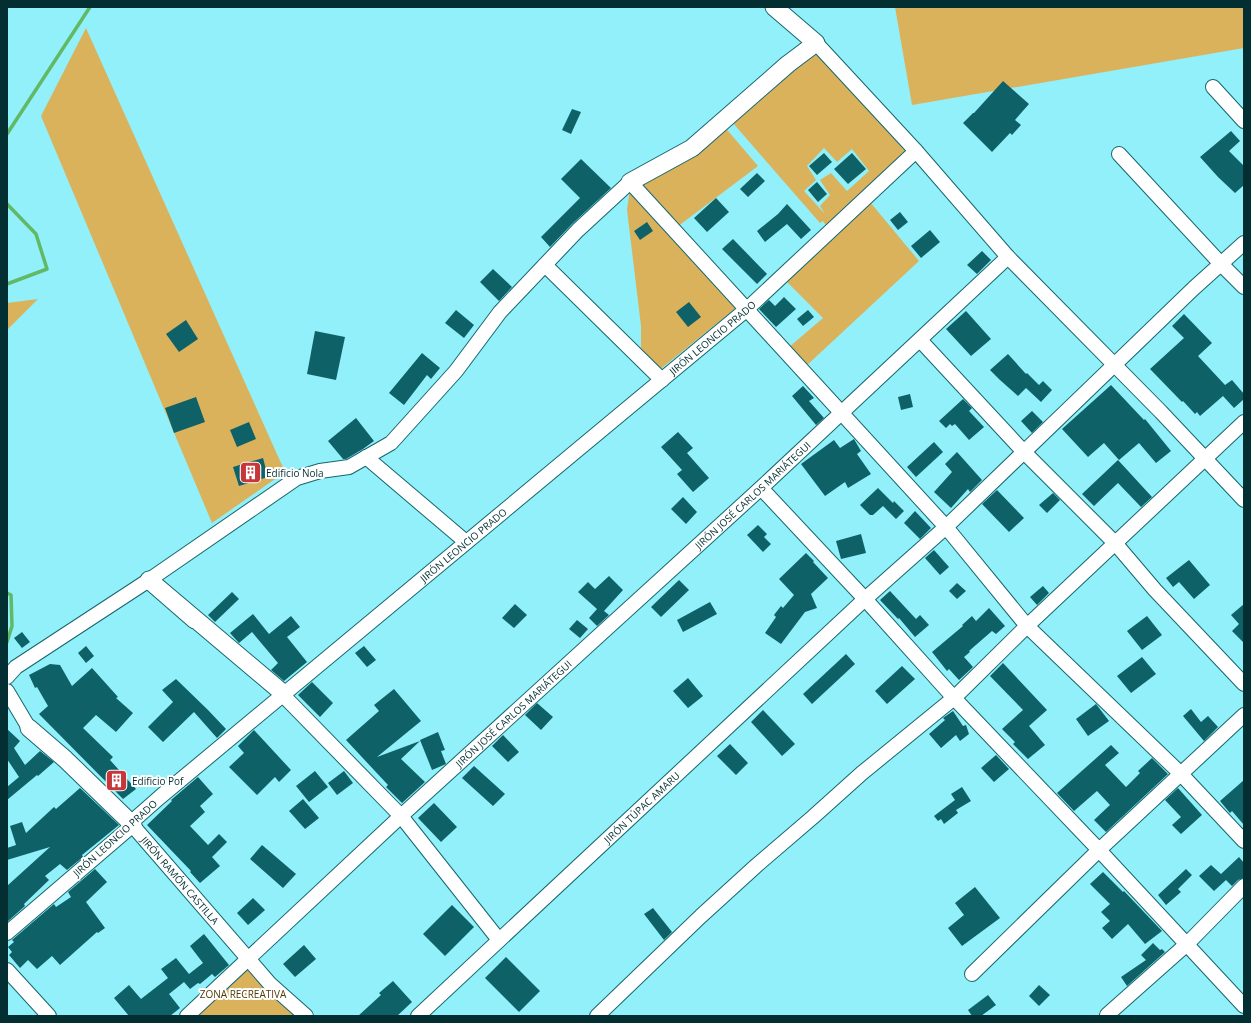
<svg xmlns="http://www.w3.org/2000/svg" width="1251" height="1023" viewBox="0 0 1251 1023" font-family="'Open Sans',sans-serif">
  <style>
    .green { fill: #dbb25c; fill-rule: evenodd }
    .lines { fill: none; stroke-linecap: round; stroke-linejoin: round }
    .stream { stroke: #62b965; stroke-width: 3.5 }
    .building { fill: #0f6168 }
    .minor-casing { stroke: #17666d; stroke-width: 16 }
    .tertiary-casing { stroke: #17666d; stroke-width: 19 }
    .minor { stroke: #fff; stroke-width: 14 }
    .tertiary { stroke: #fff; stroke-width: 17 }
    .labels { text-anchor: middle; stroke-width: 4; stroke-linejoin: round; paint-order: stroke }
    .street-label { font-size: 10px; fill: #032f33; stroke: #fff }
    .poi-label { font-size: 10px; fill: #032f33; stroke: #fff; text-anchor: start }
    .park-label { font-size: 10px; fill: #503b07; stroke: #fff }
  </style>
  <rect width="100%" height="100%" fill="#91f0fa"/>
  <g class="green">
    <path d="M895,7H1244V48L912,105Z"/>
    <path d="M86,28L285,472L212,523L41,116Z"/>
    <path d="M815,49L905,151L827,227L823,221L820,223L732,122ZM824,148L837,162L852,149L869,171L847,191L831,173L820,180L830,195L820,206L825,214L804,191L816,180L807,166Z"/>
    <path d="M723,125L758,166L677,227L636,183Z"/>
    <path d="M630,188L736,308L658,371L641,352V326L627,210Z"/>
    <path d="M870,202L919,261L805,367L788,348L823,318L786,281Z"/>
    <path d="M38,299L7,330V303Z"/>
    <path d="M242,963L304,1016H187Z"/>
  </g>
  <g class="lines">
    <g class="stream">
      <path d="M7,134L90,7"/>
      <path d="M7,204L36,234L47,269L7,284"/>
      <path d="M7,593L11,595L12,626L7,642"/>
    </g>
  </g>
  <g class="building">
    <path d="M1003,81L1029,104L1015,120L1021,125L1012,135L1010,133L992,152L963,123L973,113H974Z"/>
    <path d="M572,109L581,112L571,134L562,130Z"/>
    <path d="M1231,131L1240,141L1229,151L1244,166V185L1235,193L1218,177L1200,157Z"/>
    <path d="M824,153L832,162L817,175L809,166Z"/>
    <path d="M852,153L866,169L848,184L834,169Z"/>
    <path d="M581,159L611,188L572,224L550,247L541,237L580,198L561,179Z"/>
    <path d="M757,173L765,181L748,197L740,189Z"/>
    <path d="M817,182L827,194L818,202L808,190Z"/>
    <path d="M716,198L729,212L707,232L694,218Z"/>
    <path d="M787,204L811,230L801,239L787,224L765,242L757,231L778,214Z"/>
    <path d="M900,212L908,222L898,230L890,220Z"/>
    <path d="M647,222L653,231L640,240L634,231Z"/>
    <path d="M930,230L940,242L921,258L911,246Z"/>
    <path d="M733,239L767,274L757,284L722,249Z"/>
    <path d="M982,251L991,260L977,274L967,265Z"/>
    <path d="M493,269L512,287L499,301L480,282Z"/>
    <path d="M784,297L796,309L776,327L759,309L769,300L775,306Z"/>
    <path d="M689,302L701,317L688,327L676,312Z"/>
    <path d="M456,310L474,325L464,338L445,323Z"/>
    <path d="M808,310L814,317L803,326L797,319Z"/>
    <path d="M966,311L991,339L971,356L946,329Z"/>
    <path d="M1184,314L1212,343L1198,356L1225,385L1232,380L1244,394V399L1234,408L1223,396L1200,416L1197,412L1195,414L1183,401L1182,402L1150,369L1184,338L1172,326Z"/>
    <path d="M186,320L198,339L179,352L166,334Z"/>
    <path d="M315,331L345,337L336,380L307,374Z"/>
    <path d="M422,353L440,368L431,379L427,375L404,405L389,393Z"/>
    <path d="M1008,354L1026,374L1027,373L1039,385L1043,381L1052,390L1041,402L1026,388L1018,396L1000,380L990,370Z"/>
    <path d="M1111,385L1144,420L1145,419L1171,451L1156,463L1139,443L1119,460L1104,443L1088,457L1062,429Z"/>
    <path d="M803,386L814,398L809,401L824,418L816,425L792,396Z"/>
    <path d="M910,394L913,407L901,410L898,397Z"/>
    <path d="M196,397L205,422L174,433L165,408Z"/>
    <path d="M963,399L972,408L969,411L984,427L969,440L955,424L952,426L950,424L946,428L939,421Z"/>
    <path d="M1032,411L1043,422L1032,433L1021,421Z"/>
    <path d="M356,418L374,441L363,449L346,459H343L328,441Z"/>
    <path d="M249,422L256,439L237,447L230,430Z"/>
    <path d="M678,432L693,448L687,453L709,478L693,492L677,474L682,470L661,447Z"/>
    <path d="M854,439L861,451L857,454L871,474L848,488L845,482L825,496L801,464L834,440L840,448Z"/>
    <path d="M934,442L943,452L916,477L907,467Z"/>
    <path d="M957,452L982,480L970,492L968,489L951,508L934,492L952,472L945,464Z"/>
    <path d="M263,458L268,477L239,486L233,467Z"/>
    <path d="M1118,460L1152,497L1141,507L1118,483L1094,506L1082,494Z"/>
    <path d="M878,488L893,503L894,501L904,511L896,519L883,506L873,515H870L860,505Z"/>
    <path d="M997,490L1024,518L1009,532L982,504Z"/>
    <path d="M1053,493L1060,500L1047,513L1039,505Z"/>
    <path d="M683,497L697,512L686,524L671,509Z"/>
    <path d="M915,511L931,528L920,539L904,523Z"/>
    <path d="M758,525L767,534L764,537L771,544L763,552L747,535Z"/>
    <path d="M861,534L866,553L841,559L836,541Z"/>
    <path d="M934,550L949,567L940,575L925,558Z"/>
    <path d="M806,553L814,561L813,562L828,578L811,594L817,608L805,612L781,644L765,633L776,617L774,615L781,606L783,608L794,595L779,579Z"/>
    <path d="M1189,560L1210,585L1194,599L1179,582L1173,587L1166,578Z"/>
    <path d="M609,576L623,590L604,611L609,615L597,626L589,618L597,609L578,592L588,582L595,589Z"/>
    <path d="M679,580L689,590L661,617L651,607Z"/>
    <path d="M957,583L966,591L957,599L949,591Z"/>
    <path d="M1043,586L1049,593L1037,605L1030,597Z"/>
    <path d="M890,591L916,619L920,615L929,625L915,637L899,618L898,619L880,600Z"/>
    <path d="M232,592L239,599L215,622L208,615Z"/>
    <path d="M710,602L717,614L683,632L677,620Z"/>
    <path d="M515,604L527,615L514,628L502,618Z"/>
    <path d="M1244,604V643L1232,631L1239,624L1231,615Z"/>
    <path d="M989,608L1005,626L996,634L992,631L969,651L970,652L964,657L973,667L959,680L949,669L947,671L932,652L963,626L962,625L972,616L976,621Z"/>
    <path d="M253,614L269,634L291,616L300,627L287,637L307,662L284,681L271,670L278,663L252,632L239,643L230,633Z"/>
    <path d="M1147,616L1162,635L1142,650L1127,631Z"/>
    <path d="M577,620L588,629L580,638L569,629Z"/>
    <path d="M22,632L30,642L22,648L14,638Z"/>
    <path d="M86,646L94,656L86,663L78,653Z"/>
    <path d="M364,646L376,660L367,667L355,653Z"/>
    <path d="M846,654L855,664L812,704L803,694Z"/>
    <path d="M1142,657L1156,674L1131,693L1117,676Z"/>
    <path d="M1003,663L1047,710L1029,726L1045,745L1028,759L1013,744L1015,742L1002,729L1023,710L990,676Z"/>
    <path d="M50,664L60,665L72,686L92,668L118,697L116,698L133,713L116,732L96,715L83,728L113,757L110,760L136,789L123,799L39,714L48,706L37,687L35,688L29,675Z"/>
    <path d="M902,666L915,679L887,704L875,691Z"/>
    <path d="M688,678L703,696L688,708L673,691Z"/>
    <path d="M176,679L208,710L226,729L217,738L194,712L163,742L148,727L173,702L162,690Z"/>
    <path d="M312,682L333,703L320,717L298,695Z"/>
    <path d="M394,689L421,721L377,757L420,741L401,759L425,782L402,803L386,787L388,785L346,740L379,711L374,705Z"/>
    <path d="M537,703L553,717L541,730L525,715Z"/>
    <path d="M1096,704L1109,721L1088,736L1076,719Z"/>
    <path d="M1191,709L1201,722L1208,716L1218,727L1204,741L1183,716Z"/>
    <path d="M763,710L795,744L782,756L751,722Z"/>
    <path d="M953,711L963,726L966,725L969,734L960,741L956,735L941,748L929,734L945,720L943,718Z"/>
    <path d="M7,729L20,741L14,748L25,765L40,751L54,762L38,776L37,775L7,800V787L19,777L7,759Z"/>
    <path d="M254,730L291,770L279,782L275,777L257,795L229,767L244,753L238,746Z"/>
    <path d="M438,732L445,750L441,751L446,764L432,770L420,740Z"/>
    <path d="M503,735L519,752L508,762L492,746Z"/>
    <path d="M730,744L748,763L736,775L717,756Z"/>
    <path d="M1111,745L1119,753L1105,765L1126,787L1140,773L1138,771L1152,758L1168,774L1106,832L1094,820L1110,805L1097,791L1074,811L1057,793Z"/>
    <path d="M996,755L1009,769L994,782L981,768Z"/>
    <path d="M474,766L505,794L493,806L462,778Z"/>
    <path d="M315,771L328,787L309,802L296,786Z"/>
    <path d="M344,771L353,783L337,795L328,783Z"/>
    <path d="M198,777L213,794L200,806L205,812L190,826L208,845L219,834L227,842L212,857L220,866L200,883L190,872L191,871L147,825L172,801L171,800Z"/>
    <path d="M1244,780V825L1232,811L1230,813L1220,801Z"/>
    <path d="M962,787L971,801L956,810L958,813L944,824L941,819L938,821L934,816L955,800L951,794Z"/>
    <path d="M80,788L119,825L82,855L83,857L67,870L60,864L45,876L49,880L24,904L25,906L7,922V886L50,847L7,860V848L16,845L10,826L22,822L26,833L54,807L56,809Z"/>
    <path d="M1178,788L1202,815L1181,834L1172,825L1181,817L1165,800Z"/>
    <path d="M303,799L319,818L305,829L289,811Z"/>
    <path d="M434,803L457,827L441,842L418,818Z"/>
    <path d="M262,845L296,874L283,888L250,859Z"/>
    <path d="M1239,857L1244,863V878L1238,880L1232,886L1226,880L1214,891L1199,876L1211,865L1221,874Z"/>
    <path d="M95,869L107,882L86,902L105,928L98,933L97,932L60,965L52,956L37,969L28,960L20,968L9,955L12,952L8,947L14,942L12,940L54,904L56,907L71,897L68,892Z"/>
    <path d="M1186,869L1192,875L1178,889L1181,892L1166,905L1158,895Z"/>
    <path d="M1103,872L1123,892L1124,891L1162,931L1145,944L1128,924L1112,939L1102,928L1110,921L1101,912L1110,904L1090,884Z"/>
    <path d="M975,887L1000,918L962,946L948,928L964,915L955,903Z"/>
    <path d="M253,898L265,910L248,925L237,913Z"/>
    <path d="M452,905L474,927L445,956L423,934Z"/>
    <path d="M653,908L672,932L664,940L644,914Z"/>
    <path d="M204,934L229,965L215,977L212,974L200,984L198,983L190,989L184,982L169,994L180,1008L170,1016H129L114,998L129,985L141,999L168,978L161,969L176,958L189,974L203,963L190,946Z"/>
    <path d="M1153,943L1160,950L1162,949L1165,952L1127,986L1121,977L1146,960L1141,955Z"/>
    <path d="M304,945L316,959L295,977L283,964Z"/>
    <path d="M506,957L540,991L519,1012L485,978Z"/>
    <path d="M393,981L412,1002L397,1016H358L381,995L379,993Z"/>
    <path d="M1039,985L1050,995L1039,1006L1029,996Z"/>
    <path d="M988,995L996,1005L981,1016H972L968,1010Z"/>
  </g>
  <g class="lines">
    <defs>
      <g id="minor">
        <path d="M808,36L816,43L916,151L1008,257L1161,412L1244,500"/>
        <path d="M1213,87L1244,121"/>
        <path d="M1119,154L1221,264L1244,287"/>
        <path d="M630,182L946,527L1027,626L1180,773L1244,841"/>
        <path d="M545,265L662,380"/>
        <path d="M920,340L1023,451L1115,543L1155,590L1244,684"/>
        <path d="M366,457L466,542"/>
        <path d="M761,488L865,599L954,698L1099,850L1244,1006"/>
        <path d="M7,677L16,667L149,580L297,478L320,471L349,467L391,443L456,371L500,312L578,230L630,182L640,177"/>
        <path d="M277,689L401,816L499,940"/>
        <path d="M7,691L29,728L37,735"/>
        <path id="s1" d="M127,819L270,984L306,1016"/>
        <path id="s2" d="M7,933L133,825L135,819L160,797L747,309L916,151"/>
        <path d="M7,970L49,1016"/>
        <path d="M972,974L1099,850L1244,715"/>
        <path d="M1107,1015L1187,944L1244,886"/>
        <path id="s3" d="M187,1016L401,816L761,488L1008,257"/>
        <path id="s4" d="M418,1016L865,599L946,527L1194,288L1244,243"/>
        <path d="M597,1016L701,916L757,865L813,817L862,773L954,698L1027,626L1244,422"/>
      </g>
      <g id="tertiary">
        <path d="M630,182L692,148L788,64L816,43L774,7"/>
        <path d="M195,620L149,580L284,694"/>
        <path d="M29,728L65,759L133,825"/>
      </g>
    </defs>
    <use href="#minor" class="minor-casing"/>
    <use href="#tertiary" class="tertiary-casing"/>
    <use href="#minor" class="minor"/>
    <use href="#tertiary" class="tertiary"/>
  </g>
  <defs>
    <symbol id="building-square" viewBox="-11 -11 22 22"><rect x="-9" y="-9" width="18" height="18" rx="4" fill="#c63739" stroke="#fff"/><path d="M-4-6H4V6H1V3H-1V6H-4ZM-2.5-4.3h1.7v1.8h-1.7ZM.8-4.3h1.7v1.8H.8ZM-2.5-1h1.7V.8h-1.7ZM.8-1h1.7V.8H.8Z" fill="#fff"/></symbol>
  </defs>
  <g fill-rule="evenodd">
    <use href="#building-square" x="238" y="460" width="25" height="25"/>
    <use href="#building-square" x="104" y="768" width="25" height="25"/>
  </g>
  <g class="labels">
    <g class="street-label">
      <text dy="4" stroke="none"><textPath href="#s2" startOffset="924">JIRÓN LEONCIO PRADO</textPath></text>
      <text dy="4" stroke="none"><textPath href="#s3" startOffset="769">JIRÓN JOSÉ CARLOS MARIÁTEGUI</textPath></text>
      <text dy="4" stroke="none"><textPath href="#s2" startOffset="600">JIRÓN LEONCIO PRADO</textPath></text>
      <text dy="4" stroke="none"><textPath href="#s3" startOffset="445">JIRÓN JOSÉ CARLOS MARIÁTEGUI</textPath></text>
      <text dy="4" stroke="none"><textPath href="#s4" startOffset="306">JIRÓN TÚPAC AMARU</textPath></text>
      <text transform="translate(115 838) rotate(-42)" y="4">JIRÓN LEONCIO PRADO</text>
      <text dy="4" stroke="none"><textPath href="#s1" startOffset="81">JIRÓN RAMÓN CASTILLA</textPath></text>
    </g>
    <g class="poi-label">
      <text x="266" y="477">Edificio Nola</text>
      <text x="132" y="785">Edificio Pof</text>
    </g>
    <g class="park-label">
      <text x="243" y="998">ZONA RECREATIVA</text>
    </g>
  </g>
  <rect width="1251" height="1023" fill="none" stroke="#032f33" stroke-width="16"/>
</svg>
